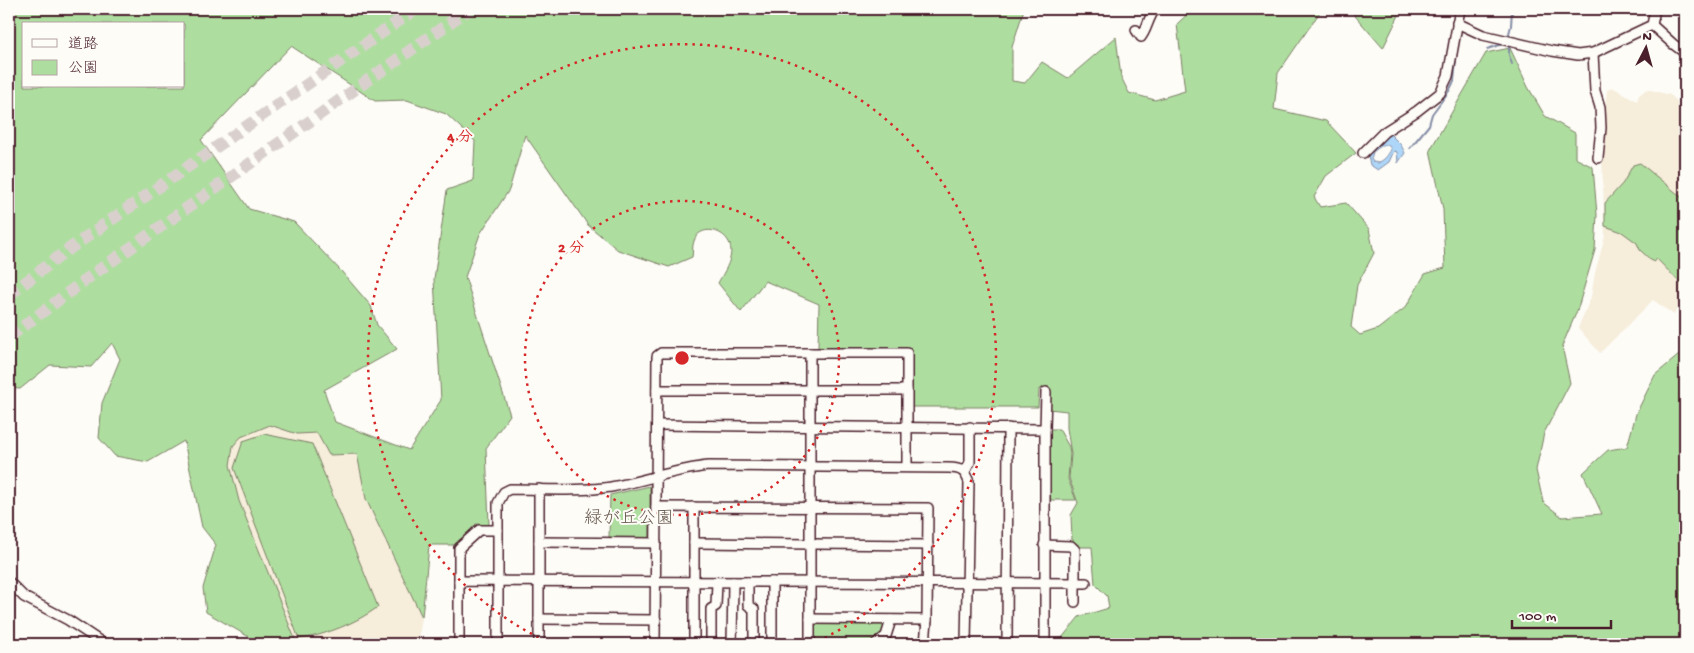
<svg xmlns="http://www.w3.org/2000/svg" width="1694" height="653" viewBox="0 0 1694 653" font-family="'Gochi Hand','Klee One',sans-serif">
  <style>
    .built { fill: #f6eddb }
    .green { fill: #aede9f; stroke: #7c7e65; fill-rule: evenodd }
    .water { fill: #add6f8; stroke: #858da6; fill-rule: evenodd }
    .lines { fill: none; stroke-linecap: round; stroke-linejoin: round }
    .stream { stroke: #858da6; stroke-width: 2 }
    .highway-tunnel { stroke: #d9d0ce; stroke-width: 12; stroke-dasharray: 12 6; stroke-linecap: butt }
    .minor-casing { stroke: #4a1f2b; stroke-width: 12 }
    .minor { stroke: #fdfcf7; stroke-width: 9 }
    .ring { fill: none; stroke: #d62828; stroke-width: 2.5; stroke-dasharray: 2.5 5 }
    .labels { text-anchor: middle; stroke-width: 4; stroke-linejoin: round; paint-order: stroke }
    .park-label { font-size: 18px; fill: #68584e; stroke: #fdfcf7 }
    .centre { fill: #d62828; stroke: #fdfcf7; stroke-width: 2.5 }
    .ring-label { font-size: 15px; text-anchor: middle; font-weight: bold; fill: #d62828; stroke: #fdfcf7; stroke-width: 4; stroke-linejoin: round; paint-order: stroke }
  </style>
  <rect width="100%" height="100%" fill="#fdfcf7"/>
  <filter id="ink" filterUnits="userSpaceOnUse"><feTurbulence type="fractalNoise" baseFrequency=".02" numOctaves="2"/><feDisplacementMap in="SourceGraphic" scale="10" xChannelSelector="R" yChannelSelector="G"/><feConvolveMatrix kernelMatrix="1 2 1 2 8 2 1 2 1" color-interpolation-filters="sRGB"/></filter>
  <g filter="url(#ink)">
    <g class="built">
      <path d="M1612,87L1637,101L1639,95L1647,89L1670,95L1676,100L1685,117V291L1674,315L1653,300L1600,353L1578,328L1591,297L1595,273L1605,236L1602,156L1607,90Z"/>
      <path d="M270,425L297,434L317,433L329,455L357,454L366,499L422,617L418,644H297L239,501L230,465L233,446L241,437Z"/>
    </g>
    <g class="green">
      <path d="M9,9H1024L1012,47V81L1025,83L1042,62L1068,78L1116,37L1121,77L1129,93L1155,100L1185,91L1177,24L1193,9H1322L1278,73L1274,109L1326,121L1356,153L1326,176L1314,197L1320,207L1346,203L1369,229L1374,253L1357,285L1351,327L1360,335L1378,329L1406,307L1425,274L1445,268L1443,209L1430,150L1486,53L1510,48L1528,87L1545,116L1575,133V158L1593,167L1597,215L1595,250L1577,311L1562,346L1570,383L1544,433L1536,470L1543,502L1562,517L1602,514L1583,473L1608,450L1627,447L1636,414L1655,375L1685,350V644H1057L1079,617L1109,608L1107,596L1095,584L1092,547H1081L1072,540L1071,515L1078,503L1069,478L1071,454L1067,428V411L1049,409V392L1039,389L1038,407H911V349L818,348L819,304L765,281L741,312L718,283C724,272 734,258 730,245C726,230 700,223 694,241C692,246 693,252 692,257L669,267L618,250L588,225L525,135L509,190L480,234L465,277L510,415L486,448L489,525L476,524L456,545H429L422,617L366,499L357,454L329,455L317,433L297,434L270,425L241,437L233,446L230,465L239,501L297,644H250L249,637L206,612L203,588L216,545L202,527L184,441L148,462L115,456L99,438L102,403L120,359L112,343L91,367L50,365L20,389L9,388ZM24,24H184V86H24ZM291,46L375,101L407,100L446,114L475,141L473,181L447,190L434,279L441,400L409,450L335,422L324,390L397,349L377,325L371,306L341,271L294,222L249,209L201,140Z"/>
      <path d="M1349,9H1402L1383,48Z"/>
      <path d="M1640,163L1685,200V282L1682,285L1657,259L1653,262L1640,250L1637,243L1622,232L1605,226V203L1623,183L1633,165Z"/>
      <path d="M1048,429H1059L1069,447L1070,454L1068,479L1076,500H1049Z"/>
      <path d="M264,434L312,444L378,607C358,622 324,636 299,639L234,468L243,441Z"/>
      <path d="M650,486V539L609,538L610,495Z"/>
      <path d="M819,623H885L882,635L871,644H814V628Z"/>
    </g>
    <path class="water" d="M1390,134L1401,145L1405,153L1398,163L1397,152L1394,151L1389,162L1378,170L1370,165L1368,155L1380,141ZM1382,145H1388L1391,149C1388,156 1384,160 1378,163L1373,162L1371,159L1373,152Z"/>
    <g class="lines">
      <g class="stream">
        <path d="M1508,37L1511,26L1512,9"/>
        <path d="M1509,46V55L1512,64"/>
        <path d="M1487,49L1503,44"/>
        <path d="M1410,148L1429,125L1432,114L1449,91L1454,81L1457,50"/>
      </g>
      <g class="highway-tunnel">
        <path d="M9,295L69,249L416,9"/>
        <path d="M9,337L92,275L469,9"/>
      </g>
      <defs>
        <g id="minor">
          <path d="M1457,23L1483,35L1552,51L1578,55L1593,53L1652,25L1655,9"/>
          <path d="M1652,25L1673,44L1685,53"/>
          <path d="M1136,30L1141,37C1147,30 1148,18 1155,9"/>
          <path d="M1593,53L1595,91L1600,107L1601,128L1598,158"/>
          <path d="M1363,153L1384,132L1417,111L1440,93L1448,76L1460,9"/>
          <path d="M657,390H907"/>
          <path d="M657,425L1045,429V644"/>
          <path d="M1045,429L1046,392"/>
          <path d="M965,472L970,462V427"/>
          <path d="M656,507L928,508L927,620L925,644"/>
          <path d="M539,542L656,543"/>
          <path d="M694,543L928,545"/>
          <path d="M1044,545L1071,546L1075,550V602"/>
          <path d="M459,581V548L479,530H498"/>
          <path d="M9,582L24,597L68,620L104,644"/>
          <path d="M748,582V605L754,609V644"/>
          <path d="M539,619L656,620"/>
          <path d="M810,619L927,620"/>
          <path d="M459,644V581L1086,583"/>
          <path d="M498,644V503L504,492L510,489C543,489 578,492 611,487C644,481 676,469 709,466L949,468C961,468 965,471 969,482L966,644"/>
          <path d="M539,644V489"/>
          <path d="M655,644L657,356L661,353H907V467"/>
          <path d="M694,644V507"/>
          <path d="M711,644V609L716,606L717,582"/>
          <path d="M732,644L733,582"/>
          <path d="M772,644V582"/>
          <path d="M810,644V353"/>
          <path d="M876,644L886,636L891,620"/>
          <path d="M1007,644L1008,428"/>
        </g>
      </defs>
      <use href="#minor" class="minor-casing"/>
      <use href="#minor" class="minor"/>
    </g>
  </g>
  <g class="ring">
    <circle cx="682" cy="358" r="157"/>
    <path d="M552 644A314 314 0 1 1 812 644"/>
  </g>
  <g class="labels">
    <g class="park-label">
      <text x="629" y="523">緑が丘公園</text>
    </g>
  </g>
  <circle cx="682" cy="358" r="8" class="centre"/>
  <g class="ring-label">
    <text x="460" y="141">4 分</text>
    <text x="571" y="252">2 分</text>
  </g>
  <rect width="1694" height="653" fill="none" stroke="#fdfcf7" stroke-width="30"/>
  <rect x="15" y="15" width="1664" height="623" fill="none" stroke="#4a1f2b" stroke-width="2" filter="url(#ink)"/>
  <rect x="22" y="22" width="162" height="65" fill="#fdfcf7" stroke="#b5a4a5"/>
  <rect x="32" y="39" width="25" height="8" fill="#fdfcf7" stroke="#b5a4a5"/>
  <text x="68" y="48" font-size="15" fill="#4a1f2b">道路</text>
  <rect x="32" y="60" width="25" height="15" fill="#aede9f" stroke="#b5a4a5"/>
  <text x="68" y="72" font-size="15" fill="#4a1f2b">公園</text>
  <g transform="translate(1646 48) rotate(6)" stroke="#fdfcf7" stroke-width="4" paint-order="stroke">
  <path d="M0-4L9 19L0 12L-9 19Z" fill="#4a1f2b"/>
  <text y="-8" font-size="14" font-weight="bold" text-anchor="middle" fill="#4a1f2b">N</text>
  </g>
  <path d="M1512 620v8h99v-8" fill="none" stroke="#4a1f2b" stroke-width="2.5"/>
  <text x="1519" y="620" font-size="15" fill="#4a1f2b" stroke="#fdfcf7" stroke-width="4" paint-order="stroke">100 m</text>
</svg>
